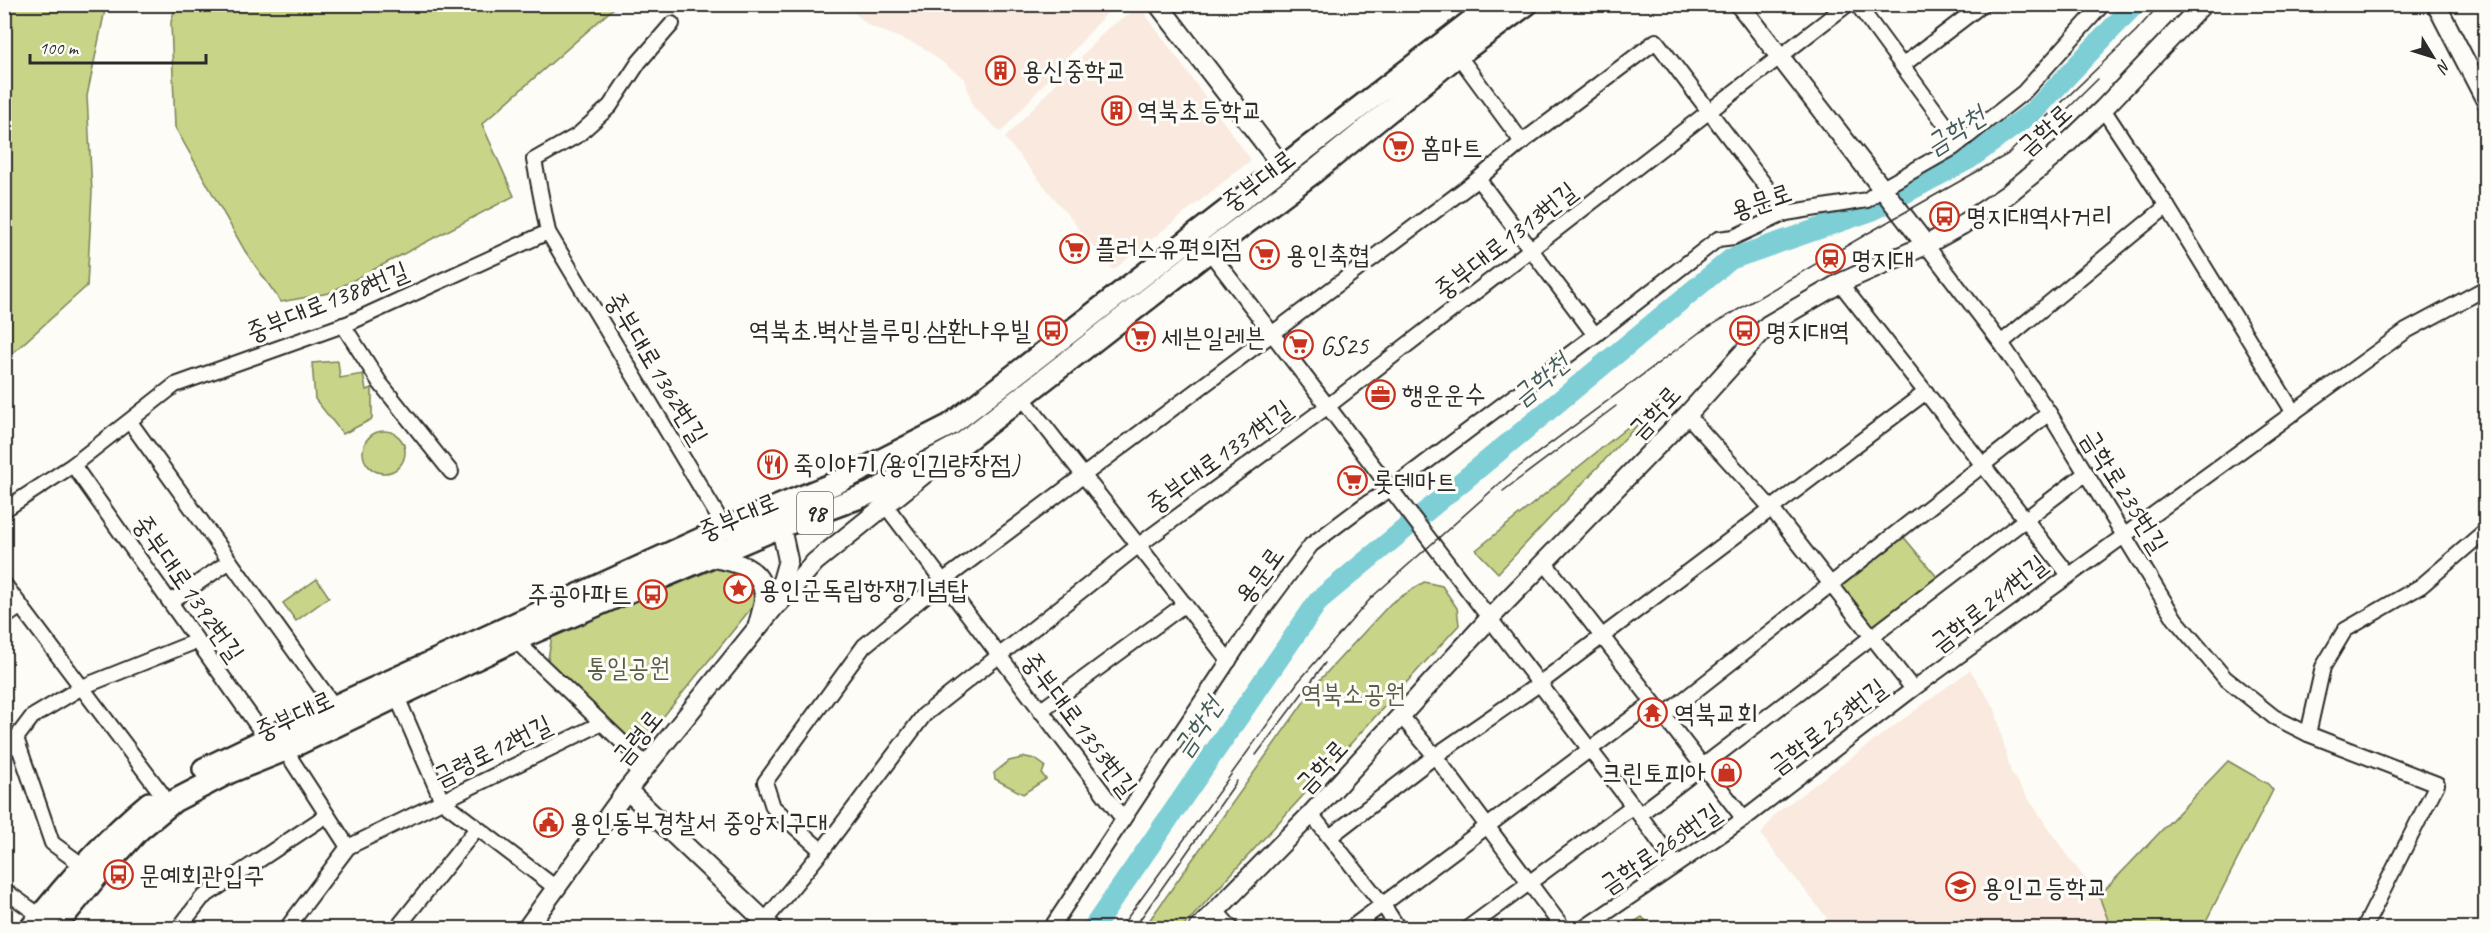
<svg xmlns="http://www.w3.org/2000/svg" width="2490" height="933" viewBox="0 0 2490 933" font-family="Caveat,'Poor Story',sans-serif">
  <style>
    .built { fill: #f9e9de }
    .green { fill: #c8d487; stroke: #7a8059; stroke-width: 1.5 }
    .lines { fill: none; stroke-linecap: round; stroke-linejoin: round }
    .river { stroke: #7dced5; stroke-width: 21 }
    .street-casing { stroke: #2b2b2b; stroke-width: 18 }
    .secondary-casing { stroke: #2b2b2b; stroke-width: 22 }
    .primary-casing { stroke: #2b2b2b; stroke-width: 26 }
    .street { stroke: #fdfcf7; stroke-width: 14 }
    .secondary { stroke: #fdfcf7; stroke-width: 18 }
    .primary { stroke: #fdfcf7; stroke-width: 21 }
    .tram { stroke: #2b2b2b; stroke-width: 1.5 }
    .labels { text-anchor: middle; stroke-width: 6; stroke-linejoin: round; paint-order: stroke }
    .shield { fill: #fdfcf7; stroke: #6a6a68; stroke-width: 1.5 }
    .shield-label { font-size: 24px; font-weight: bold; fill: #2b2b2b }
    .poi-label { font-size: 26px; fill: #2b2b2b; stroke: #fdfcf7; text-anchor: start }
    .street-label { font-size: 26px; fill: #2b2b2b; stroke: #fdfcf7 }
    .park-label { font-size: 26px; fill: #5a5e47; stroke: #fdfcf7 }
    .water-label { font-size: 27px; font-style: italic; fill: #445c5e; stroke: #fdfcf7 }
  </style>
  <rect width="100%" height="100%" fill="#fdfcf7"/>
  <filter id="ink" filterUnits="userSpaceOnUse"><feTurbulence type="fractalNoise" baseFrequency=".0167" numOctaves="2"/><feDisplacementMap in="SourceGraphic" scale="12" xChannelSelector="R" yChannelSelector="G"/><feConvolveMatrix kernelMatrix="1 2 1 2 8 2 1 2 1" color-interpolation-filters="sRGB"/></filter>
  <g filter="url(#ink)">
    <g class="built">
      <path d="M846,5H1114L1001,132L973,107L965,79L922,47L868,25Z"/>
      <path d="M1140,7L1251,160L1113,270L1005,138L1108,28Z"/>
      <path d="M1970,670L1995,709L2011,773L2068,857L2099,896L2111,928H1835L1761,835L1775,814Z"/>
    </g>
    <g class="green">
      <path d="M5,4L106,5L87,96L92,192L87,286L5,360Z"/>
      <path d="M176,5V4L617,5L482,124L514,196L329,293L281,302L245,251L175,127L171,22Z"/>
      <path d="M338,361L340,378L363,374L366,390L372,388V419L343,434L315,399L312,363Z"/>
      <path d="M1661,400L1498,573L1476,550Z"/>
      <circle cx="384" cy="452" r="21"/>
      <path d="M1902,535L1937,577L1873,629L1839,586Z"/>
      <path d="M724,565L742,568L754,583L757,601L634,753L546,670L552,636Z"/>
      <path d="M317,579L329,597L296,621L283,603Z"/>
      <path d="M1424,582L1442,586L1457,608L1459,625L1182,928H1144L1318,682L1391,603Z"/>
      <path d="M1026,757L1035,759L1045,766L1042,774L1046,779L1023,794L995,779L994,773L1009,761Z"/>
      <path d="M2228,761L2268,784L2273,790L2204,925L2206,928H2111L2099,896Z"/>
      <path d="M1642,917L1653,928H1624Z"/>
    </g>
    <g class="lines">
      <path class="river" d="M1093,928L1319,600L1731,259L1873,210L1969,159L2034,111L2135,4"/>
      <defs>
        <g id="street">
          <path d="M1857,4L1959,143"/>
          <path d="M672,24L639,62L610,106L578,135L534,160L548,232L725,528"/>
          <path d="M1458,55L1522,142"/>
          <path d="M1903,65L1983,4"/>
          <path d="M2103,109L2167,206L2294,413"/>
          <path d="M1478,179L1595,335"/>
          <path d="M1926,245L2001,343L2049,413L2175,619L2225,678L2274,717L2308,734L2437,784L2364,928"/>
          <path d="M1209,251L1633,806L1676,865"/>
          <path d="M1840,283L2069,575"/>
          <path d="M343,325L380,383L451,472"/>
          <path d="M2001,343L2167,206"/>
          <path d="M1022,397L1229,661"/>
          <path d="M1687,415L1771,508L1913,689"/>
          <path d="M130,422L334,706"/>
          <path d="M73,465L266,738"/>
          <path d="M886,506L1123,819"/>
          <path d="M4,510L73,465L175,385L349,323L548,232"/>
          <path d="M1545,563L1744,819"/>
          <path d="M4,584L162,794"/>
          <path d="M170,602L230,561"/>
          <path d="M4,618L21,606"/>
          <path d="M515,640L646,765"/>
          <path d="M397,697L442,801L556,888"/>
          <path d="M1040,711L1185,604"/>
          <path d="M1663,716L2049,413"/>
          <path d="M1402,717L1435,756L1563,928"/>
          <path d="M2308,734L2323,667L2345,630L2421,586L2486,530"/>
          <path d="M16,738L52,843L82,865"/>
          <path d="M285,750L348,847"/>
          <path d="M4,754L32,717L82,687L197,641"/>
          <path d="M1311,814L1383,905L1398,928"/>
          <path d="M1640,814L2086,473"/>
          <path d="M1331,836L1435,756L1539,684L1926,392"/>
          <path d="M822,851L773,807L765,782L864,646L944,580L1478,179L1522,142L1656,41L1786,213"/>
          <path d="M4,890L46,920"/>
          <path d="M1215,910L1231,928"/>
          <path d="M179,928L202,898L327,815"/>
          <path d="M287,928L348,847L602,723"/>
          <path d="M397,928L477,828"/>
          <path d="M759,928L822,851L924,715L1139,545L1328,406L1848,4"/>
          <path d="M1051,928L1259,615L1311,545L1363,506L1392,488L1595,335L1718,239L1734,237L1786,213L1867,200L1881,189L1953,148L2024,92L2103,4"/>
          <path d="M1351,928L1652,703"/>
          <path d="M1468,928L1633,806"/>
          <path d="M1584,928L1744,819L1913,689L2406,331L2486,288"/>
        </g>
        <g id="secondary">
          <path d="M1158,4L1282,166"/>
          <path d="M1739,4L1926,245"/>
          <path d="M2436,4L2486,101"/>
          <path d="M707,557C732,561 763,565 764,597C764,606 760,616 758,625"/>
          <path d="M779,603L815,562L938,463"/>
          <path d="M627,790L772,928"/>
          <path d="M527,928L627,790L775,606L788,560L778,514"/>
          <path d="M1199,928L1311,814L1490,618L1687,415L1768,325L1840,283L1926,245L1962,225L2008,194L2053,157L2103,109L2203,4"/>
        </g>
        <g id="primary">
          <path d="M204,769L307,719L725,528L838,482L950,425L1493,4"/>
          <path d="M31,928C67,882 104,840 149,803"/>
          <path d="M54,928L96,877L139,830L174,801L230,772L285,750L515,640L782,526L871,493L963,443L1209,251L1315,171L1458,55L1527,4"/>
        </g>
      </defs>
      <use href="#street" class="street-casing"/>
      <use href="#secondary" class="secondary-casing"/>
      <use href="#primary" class="primary-casing"/>
      <use href="#street" class="street"/>
      <use href="#secondary" class="secondary"/>
      <use href="#primary" class="primary"/>
      <g class="tram">
        <path d="M2045,131L2098,79"/>
        <path d="M1503,491L1616,406"/>
        <path d="M1256,755L1325,663"/>
        <path d="M1120,928L1298,682L1372,597L1516,469L1700,332L1870,232L2008,154L2136,31L2160,4"/>
        <path d="M1134,928L1237,781"/>
      </g>
    </g>
  </g>
  <defs>
    <symbol id="building-ring" viewBox="-11 -11 22 22"><circle r="9.5" fill="#fdfcf7" stroke="#c8321e" stroke-width="1.5"/><path d="M-4-6H4V6H1V3H-1V6H-4ZM-2.5-4.3h1.7v1.8h-1.7ZM.8-4.3h1.7v1.8H.8ZM-2.5-1h1.7V.8h-1.7ZM.8-1h1.7V.8H.8Z" fill="#c8321e"/></symbol>
    <symbol id="supermarket-ring" viewBox="-11 -11 22 22"><circle r="9.5" fill="#fdfcf7" stroke="#c8321e" stroke-width="1.5"/><path d="M-6-5.5h2.5l.6 2H6L4.5 2H-2.5L-4.4-4H-6ZM-1.5 3.2a1.3 1.3 0 1 0 .1 0ZM3 3.2a1.3 1.3 0 1 0 .1 0Z" fill="#c8321e"/></symbol>
    <symbol id="bus-ring" viewBox="-11 -11 22 22"><circle r="9.5" fill="#fdfcf7" stroke="#c8321e" stroke-width="1.5"/><path d="M-5-6H5V4H4V6H2V4H-2V6H-4V4H-5ZM-3.5-4V0h7V-4ZM-3.5 1.2v1.5H-2V1.2ZM2 1.2v1.5H3.5V1.2Z" fill="#c8321e"/></symbol>
    <symbol id="station-ring" viewBox="-11 -11 22 22"><circle r="9.5" fill="#fdfcf7" stroke="#c8321e" stroke-width="1.5"/><path d="M-3-6H3Q5-6 5-4V2Q5 4 3 4L4.5 6H3L1.5 4h-3L-3 6H-4.5L-3 4Q-5 4-5 2V-4Q-5-6-3-6ZM-3.5-4v3h7v-3ZM-3.5 1v1.5H-2V1ZM2 1v1.5H3.5V1Z" fill="#c8321e"/></symbol>
    <symbol id="office-ring" viewBox="-11 -11 22 22"><circle r="9.5" fill="#fdfcf7" stroke="#c8321e" stroke-width="1.5"/><path d="M-6-3h4V-5.5h4V-3h4V5H-6ZM-1-4.5V-3h2v-1.5ZM-6 0V1H6V0Z" fill="#c8321e"/></symbol>
    <symbol id="restaurant-ring" viewBox="-11 -11 22 22"><circle r="9.5" fill="#fdfcf7" stroke="#c8321e" stroke-width="1.5"/><path d="M-5-6h1v4h1v-4h1v4h1v-4h1v5L-1.5 .5V6h-2V.5L-5-1ZM5-6V6H3V1.5H1.5Q1.5-4 5-6Z" fill="#c8321e"/></symbol>
    <symbol id="sight-ring" viewBox="-11 -11 22 22"><circle r="9.5" fill="#fdfcf7" stroke="#c8321e" stroke-width="1.5"/><path d="M0-6L1.8-2.2L6-1.7L2.9 1.2L3.7 5.4L0 3.3L-3.7 5.4L-2.9 1.2L-6-1.7L-1.8-2.2Z" fill="#c8321e"/></symbol>
    <symbol id="temple-ring" viewBox="-11 -11 22 22"><circle r="9.5" fill="#fdfcf7" stroke="#c8321e" stroke-width="1.5"/><path d="M0-6L5-2H3V0L6.5 2.5H4V6H1.5V3h-3V6H-4V2.5H-6.5L-3 0V-2H-5Z" fill="#c8321e"/></symbol>
    <symbol id="shop-ring" viewBox="-11 -11 22 22"><circle r="9.5" fill="#fdfcf7" stroke="#c8321e" stroke-width="1.5"/><path d="M-5-2.5h2.3a2.7 3.5 0 0 1 5.4 0H5L5.5 6h-11ZM-1.5-2.5h3a1.5 2.3 0 0 0-3 0Z" fill="#c8321e"/></symbol>
    <symbol id="civic-ring" viewBox="-11 -11 22 22"><circle r="9.5" fill="#fdfcf7" stroke="#c8321e" stroke-width="1.5"/><path d="M-.6-6.5H3V-4.5H.6V-3L4-1V1h2V6H-6V1h2V-1L-.6-3ZM-1.2 2.5V6h2.4V2.5Z" fill="#c8321e"/></symbol>
    <symbol id="school-ring" viewBox="-11 -11 22 22"><circle r="9.5" fill="#fdfcf7" stroke="#c8321e" stroke-width="1.5"/><path d="M0-5L7-2L0 1L-7-2ZM-4 1L0 2.5L4 1V4Q0 6-4 4Z" fill="#c8321e"/></symbol>
  </defs>
  <g fill-rule="evenodd">
    <use href="#building-ring" x="984" y="54" width="33" height="33"/>
    <use href="#building-ring" x="1100" y="94" width="33" height="33"/>
    <use href="#supermarket-ring" x="1382" y="130" width="33" height="33"/>
    <use href="#bus-ring" x="1928" y="200" width="33" height="33"/>
    <use href="#supermarket-ring" x="1058" y="232" width="33" height="33"/>
    <use href="#supermarket-ring" x="1248" y="238" width="33" height="33"/>
    <use href="#station-ring" x="1814" y="242" width="33" height="33"/>
    <use href="#bus-ring" x="1036" y="314" width="33" height="33"/>
    <use href="#bus-ring" x="1728" y="314" width="33" height="33"/>
    <use href="#supermarket-ring" x="1124" y="320" width="33" height="33"/>
    <use href="#supermarket-ring" x="1282" y="328" width="33" height="33"/>
    <use href="#office-ring" x="1364" y="378" width="33" height="33"/>
    <use href="#restaurant-ring" x="756" y="448" width="33" height="33"/>
    <use href="#supermarket-ring" x="1336" y="464" width="33" height="33"/>
    <use href="#sight-ring" x="722" y="572" width="33" height="33"/>
    <use href="#bus-ring" x="636" y="578" width="33" height="33"/>
    <use href="#temple-ring" x="1636" y="696" width="33" height="33"/>
    <use href="#shop-ring" x="1710" y="756" width="33" height="33"/>
    <use href="#civic-ring" x="532" y="806" width="33" height="33"/>
    <use href="#bus-ring" x="102" y="858" width="33" height="33"/>
    <use href="#school-ring" x="1944" y="870" width="33" height="33"/>
  </g>
  <g class="labels">
    <rect class="shield" x="797" y="492" width="36" height="42" rx="4.5"/>
    <g class="shield-label">
      <text x="815" y="521">98</text>
    </g>
    <g class="poi-label">
      <text x="1022" y="79">용신중학교</text>
      <text x="1137" y="119">역북초등학교</text>
      <text x="1420" y="156">홈마트</text>
      <text x="1966" y="225">명지대역사거리</text>
      <text x="1095" y="257">플러스유편의점</text>
      <text x="1286" y="263">용인축협</text>
      <text x="1851" y="268">명지대</text>
      <text x="1031" y="339" text-anchor="end">역북초.벽산블루밍.삼환나우빌</text>
      <text x="1766" y="340">명지대역</text>
      <text x="1161" y="346">세븐일레븐</text>
      <text x="1320" y="354">GS25</text>
      <text x="1402" y="403">행운운수</text>
      <text x="793" y="473">죽이야기(용인김량장점)</text>
      <text x="1373" y="490">롯데마트</text>
      <text x="759" y="598">용인군독립항쟁기념탑</text>
      <text x="632" y="603" text-anchor="end">주공아파트</text>
      <text x="1674" y="722">역북교회</text>
      <text x="1706" y="781" text-anchor="end">크린토피아</text>
      <text x="570" y="831">용인동부경찰서 중앙지구대</text>
      <text x="139" y="884">문예회관입구</text>
      <text x="1982" y="896">용인고등학교</text>
    </g>
    <g class="street-label">
      <text transform="translate(2044 129) rotate(-42)" y="9">금학로</text>
      <text transform="translate(1258 180) rotate(-37)" y="9">중부대로</text>
      <text transform="translate(1761 201) rotate(-19)" y="9">용문로</text>
      <text transform="translate(1505 240) rotate(-38)" y="9">중부대로1313번길</text>
      <text transform="translate(327 301) rotate(-22)" y="9">중부대로1388번길</text>
      <text transform="translate(657 368) rotate(59)" y="9">중부대로1362번길</text>
      <text transform="translate(1654 412) rotate(-47)" y="9">금학로</text>
      <text transform="translate(1219 456) rotate(-36)" y="9">중부대로1331번길</text>
      <text transform="translate(2125 491) rotate(58)" y="9">금학로235번길</text>
      <text transform="translate(738 516) rotate(-23)" y="9">중부대로</text>
      <text transform="translate(1259 575) rotate(-54)" y="9">용문로</text>
      <text transform="translate(189 588) rotate(55)" y="9">중부대로1392번길</text>
      <text transform="translate(1988 603) rotate(-38)" y="9">금학로241번길</text>
      <text transform="translate(294 715) rotate(-25)" y="9">중부대로</text>
      <text transform="translate(1080 724) rotate(53)" y="9">중부대로1353번길</text>
      <text transform="translate(1827 726) rotate(-37)" y="9">금학로253번길</text>
      <text transform="translate(637 737) rotate(-51)" y="9">금령로</text>
      <text transform="translate(492 750) rotate(-26)" y="9">금령로12번길</text>
      <text transform="translate(1321 766) rotate(-47)" y="9">금학로</text>
      <text transform="translate(1660 848) rotate(-34)" y="9">금학로265번길</text>
    </g>
    <g class="park-label">
      <text x="628" y="676">통일공원</text>
      <text x="1353" y="702">역북소공원</text>
    </g>
    <g class="water-label">
      <text transform="translate(1955 130) rotate(-33)" y="9">금학천</text>
      <text transform="translate(1540 379) rotate(-40)" y="9">금학천</text>
      <text transform="translate(1197 727) rotate(-56)" y="9">금학천</text>
    </g>
  </g>
  <rect width="2490" height="933" fill="none" stroke="#fdfcf7" stroke-width="24"/>
  <rect x="12" y="12" width="2466" height="909" fill="none" stroke="#2b2b2b" stroke-width="2" filter="url(#ink)"/>
  <g transform="translate(2433 57) rotate(128)" stroke="#fdfcf7" stroke-width="4.5" paint-order="stroke">
  <path d="M0-4.5L10 22L0 15L-10 22Z" fill="#2b2b2b"/>
  <text y="-9" font-size="16" font-weight="bold" text-anchor="middle" fill="#2b2b2b">N</text>
  </g>
  <path d="M30 54v9h176v-9" fill="none" stroke="#2b2b2b" stroke-width="3"/>
  <text x="39" y="54" font-size="18" fill="#2b2b2b" stroke="#fdfcf7" stroke-width="4.5" paint-order="stroke">100 m</text>
</svg>
